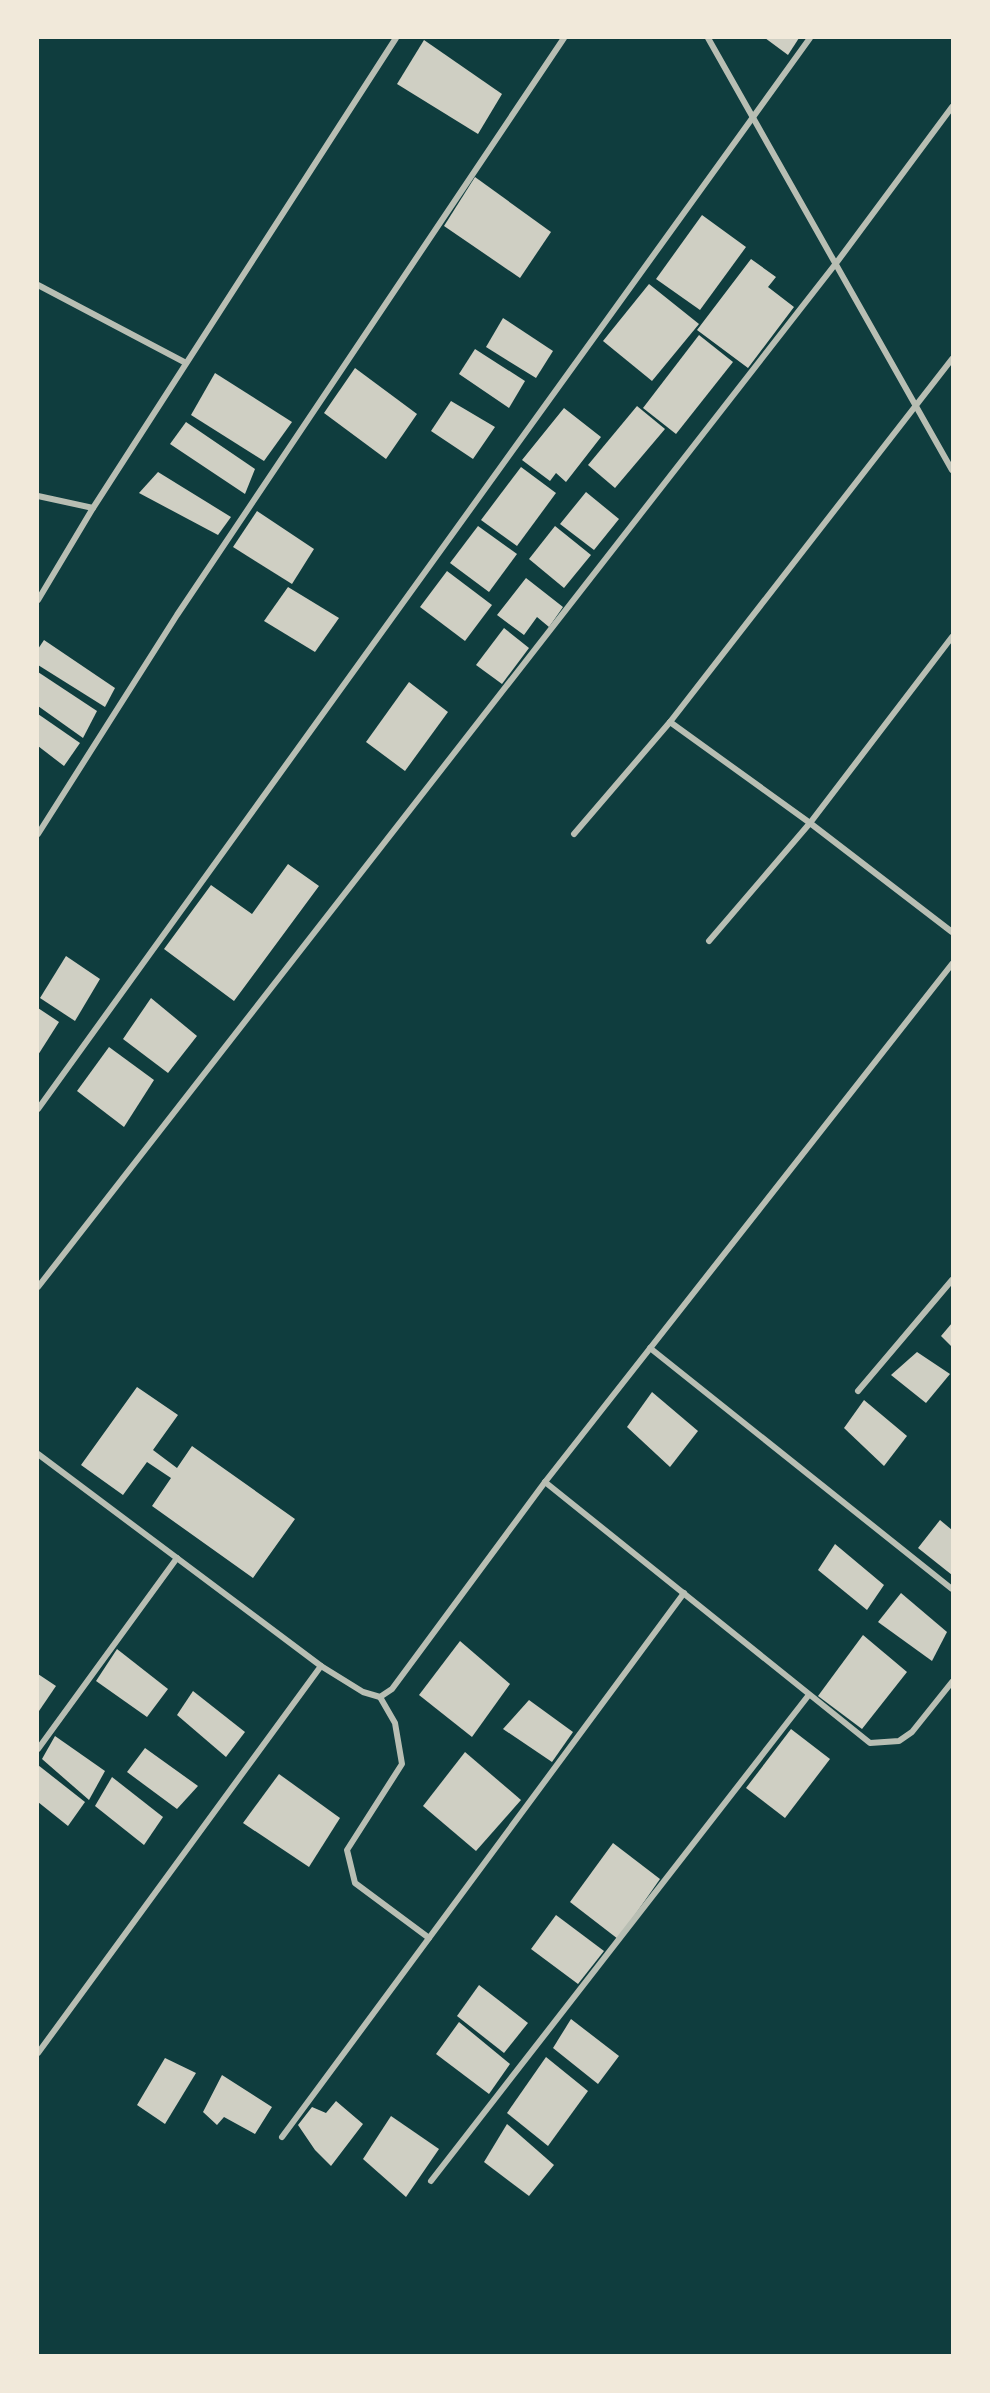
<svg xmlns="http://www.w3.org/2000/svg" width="990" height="2393" viewBox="0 0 990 2393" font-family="'DM Sans',sans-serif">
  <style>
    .building { fill: #cfcfc3 }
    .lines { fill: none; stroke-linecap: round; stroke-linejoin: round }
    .minor { stroke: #b8beb3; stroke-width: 6 }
  </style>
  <rect width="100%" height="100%" fill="#0f3d3e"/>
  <g class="building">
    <path d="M765,38H799L788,55Z"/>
    <path d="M424,40L502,94L478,134L397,84Z"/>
    <path d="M475,177L551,232L520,278L444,226Z"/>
    <path d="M702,215L746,247L700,310L656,279Z"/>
    <path d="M751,259L776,277L768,287L794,307L748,368L697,330Z"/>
    <path d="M649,284L699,324L652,381L603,341Z"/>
    <path d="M503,318L553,351L536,378L486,347Z"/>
    <path d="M699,335L733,362L676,434L643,408Z"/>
    <path d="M475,349L525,381L509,408L459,374Z"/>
    <path d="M355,368L417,414L386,459L324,413Z"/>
    <path d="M215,373L292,422L264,461L191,415Z"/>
    <path d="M451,401L495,427L473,459L431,431Z"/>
    <path d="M637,406L665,429L615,488L588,465Z"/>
    <path d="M564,408L601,437L566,482L556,473L550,481L522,460Z"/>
    <path d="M186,422L255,469L245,494L170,444Z"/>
    <path d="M521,467L556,493L517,546L481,520Z"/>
    <path d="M158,472L231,517L218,535L139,493Z"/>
    <path d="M586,492L619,519L594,550L560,524Z"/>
    <path d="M257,511L314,549L292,584L233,547Z"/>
    <path d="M478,526L517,554L489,592L450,563Z"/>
    <path d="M555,526L591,555L564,588L529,559Z"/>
    <path d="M447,571L492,605L465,641L420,607Z"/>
    <path d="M526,578L563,607L549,627L537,617L524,635L497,615Z"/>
    <path d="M288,587L339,618L315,652L264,621Z"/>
    <path d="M504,628L529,648L502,684L476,665Z"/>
    <path d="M44,640L115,688L105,707L38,665V649Z"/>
    <path d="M38,672L97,711L83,738L38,706Z"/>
    <path d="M409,682L448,712L405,771L366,742Z"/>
    <path d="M38,714L80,743L64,766L38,746Z"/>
    <path d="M288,864L319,886L234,1001L164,949L211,885L252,914Z"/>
    <path d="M66,956L100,979L75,1021L40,998Z"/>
    <path d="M151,998L197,1036L168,1073L123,1039Z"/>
    <path d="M38,1008L59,1022L38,1055Z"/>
    <path d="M109,1047L154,1080L124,1127L77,1091Z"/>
    <path d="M952,1323V1347L941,1336Z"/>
    <path d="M917,1352L950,1374L926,1403L891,1375Z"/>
    <path d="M137,1387L178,1415L153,1450L177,1468L192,1446L295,1519L253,1578L152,1506L171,1478L147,1462L123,1495L81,1465Z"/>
    <path d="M652,1392L698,1431L670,1467L627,1427Z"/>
    <path d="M864,1400L907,1436L884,1466L844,1428Z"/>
    <path d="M940,1520L952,1530V1575L918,1548Z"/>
    <path d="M835,1544L884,1585L867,1610L818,1570Z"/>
    <path d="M901,1593L947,1632L932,1661L878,1622Z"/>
    <path d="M863,1635L907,1672L862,1729L818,1696Z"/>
    <path d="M460,1641L510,1684L472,1737L419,1695Z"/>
    <path d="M117,1649L168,1689L147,1717L96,1681Z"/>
    <path d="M38,1674L56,1686L39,1711L38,1710Z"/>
    <path d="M193,1691L245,1732L226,1757L177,1715Z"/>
    <path d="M529,1700L573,1732L552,1762L503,1729Z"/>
    <path d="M791,1729L830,1759L785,1818L746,1788Z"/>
    <path d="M55,1736L105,1771L89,1800L42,1759Z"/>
    <path d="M145,1748L198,1786L177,1809L127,1772Z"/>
    <path d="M465,1752L521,1800L476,1851L423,1806Z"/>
    <path d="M38,1765L85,1802L68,1826L38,1802Z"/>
    <path d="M279,1774L340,1818L309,1867L243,1823Z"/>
    <path d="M112,1777L163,1817L144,1845L95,1806Z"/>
    <path d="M613,1843L660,1879L618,1939L570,1902Z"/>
    <path d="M556,1915L604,1951L578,1984L531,1949Z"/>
    <path d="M479,1985L528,2023L504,2053L457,2016Z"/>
    <path d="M571,2019L619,2056L598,2084L553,2048Z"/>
    <path d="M459,2022L510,2064L489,2094L436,2054Z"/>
    <path d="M546,2057L588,2091L548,2146L507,2113Z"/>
    <path d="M165,2058L196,2073L165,2124L137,2105Z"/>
    <path d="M222,2075L272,2107L255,2134L224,2117L217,2125L203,2112Z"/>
    <path d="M336,2101L363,2124L331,2166L315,2150L298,2125L312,2107L326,2113Z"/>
    <path d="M391,2116L439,2149L406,2197L363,2159Z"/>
    <path d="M507,2124L554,2165L529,2196L484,2162Z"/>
  </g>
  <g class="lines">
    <g class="minor">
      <path d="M708,38L952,470"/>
      <path d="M38,285L186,363"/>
      <path d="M38,496L93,508"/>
      <path d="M38,600L93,508L396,38"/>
      <path d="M670,722L810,823L952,932"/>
      <path d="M38,834L177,615L564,38"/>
      <path d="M574,834L670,722L952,359"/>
      <path d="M709,941L810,823L952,637"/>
      <path d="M38,1109L810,38"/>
      <path d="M38,1287L837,262L952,107"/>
      <path d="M650,1348L952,1589"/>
      <path d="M858,1391L952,1280"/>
      <path d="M38,1454L321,1666L363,1692L380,1697L392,1689L545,1482L952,964"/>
      <path d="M545,1482L870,1743L899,1741L912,1732L952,1682"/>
      <path d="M380,1697L395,1723L402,1764L347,1850L355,1883L429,1938"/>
      <path d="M38,1749L177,1558"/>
      <path d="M38,2053L321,1666"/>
      <path d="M282,2137L684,1593"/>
      <path d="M431,2181L808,1696"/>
    </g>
  </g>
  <rect width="990" height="2393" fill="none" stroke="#f1e9da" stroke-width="78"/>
</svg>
